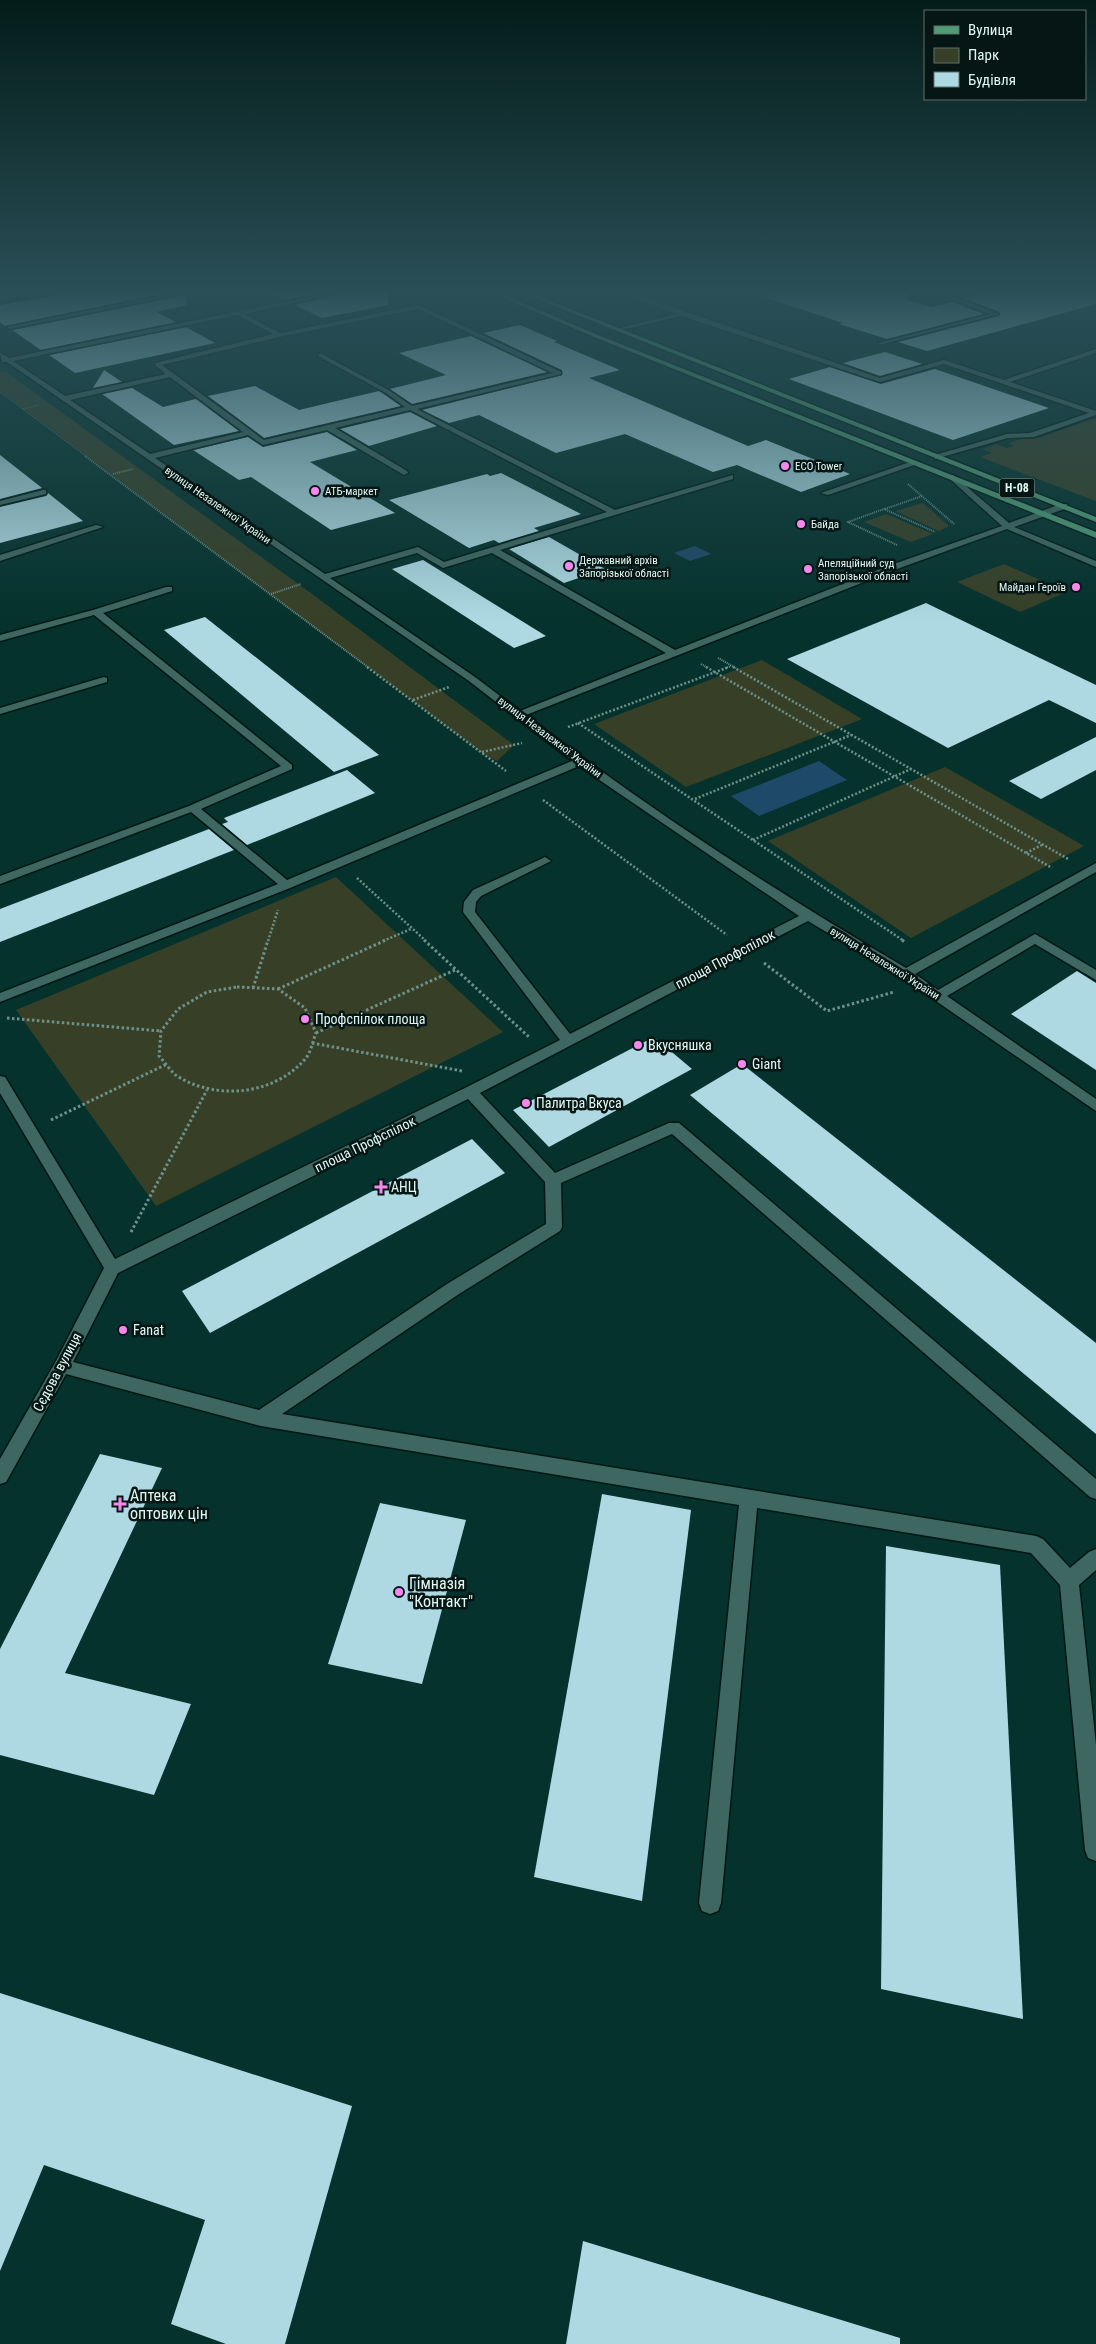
<svg xmlns="http://www.w3.org/2000/svg" width="1096" height="2344" viewBox="0 0 1096 2344" font-family="'Roboto Condensed',sans-serif">
  <style>
    .green { fill: #374027 }
    .water { fill: #1e4968 }
    .building { fill: #aed9e3 }
    .lines { fill: none; stroke-linecap: round; stroke-linejoin: round }
    .minor-casing { stroke: #001815; stroke-width: 3 }
    .major-casing { stroke: #001815; stroke-width: 3 }
    .path-far3 { stroke: #6f918c; stroke-width: 1; stroke-dasharray: 1 1; stroke-linecap: butt }
    .path-far2 { stroke: #6f918c; stroke-width: 2; stroke-dasharray: 1 1; stroke-linecap: butt }
    .path-far1 { stroke: #6f918c; stroke-width: 2.5; stroke-dasharray: 2 2; stroke-linecap: butt }
    .path { stroke: #6f918c; stroke-width: 3; stroke-dasharray: 2.5 2.5; stroke-linecap: butt }
    .minor { fill: #3f6761; fill-rule: evenodd }
    .major { fill: #509b74; fill-rule: evenodd }
    .poi-dot { fill: #f688ed; stroke: #061614; stroke-width: 2 }
    .labels { text-anchor: middle; stroke-width: 5; stroke-linejoin: round; paint-order: stroke }
    .far-poi-label { font-size: 11px; fill: #e2f8f3; stroke: #061614; text-anchor: start }
    .far-street-label { font-size: 11px; fill: #e2f8f3; stroke: #061614 }
    .shield { fill: #061614; stroke: #a0b4b0; stroke-width: 1 }
    .shield-label { font-size: 12px; font-weight: bold; fill: #e2f8f3 }
    .street-label { font-size: 14px; fill: #e2f8f3; stroke: #061614 }
    .poi-label { font-size: 14px; fill: #e2f8f3; stroke: #061614; text-anchor: start }
    .near-poi-label { font-size: 16px; fill: #e2f8f3; stroke: #061614; text-anchor: start }
  </style>
  <rect width="100%" height="100%" fill="#05322d"/>
  <g class="green">
    <path d="M6,372L304,588L514,745L497,761L486,756L0,391V373Z"/>
    <path d="M1096,418V501L980,457L992,453L983,449L996,444L1007,448L1014,446L1009,443L1033,435L1039,438Z"/>
    <path d="M923,503L949,526L939,531L895,511Z"/>
    <path d="M886,514L933,534L911,542L864,522Z"/>
    <path d="M1004,564L1067,592L1020,612L957,582Z"/>
    <path d="M762,660L862,719L686,787L594,724Z"/>
    <path d="M945,767L1084,846L911,938L768,841Z"/>
    <path d="M336,877L503,1032L156,1206L16,1010Z"/>
  </g>
  <g class="water">
    <path d="M695,546L711,554L690,561L674,553Z"/>
    <path d="M819,761L847,780L759,816L731,796Z"/>
  </g>
  <g class="building">
    <path d="M71,293H166L5,326L0,322V305Z"/>
    <path d="M271,293H319L285,300Z"/>
    <path d="M342,293H387L388,305L322,318L295,305Z"/>
    <path d="M768,293H907L908,300L931,307L952,302L984,314L887,339L839,324L843,323L767,298Z"/>
    <path d="M983,293H1096V304L927,351L898,342L999,316L1000,312L963,298Z"/>
    <path d="M186,295L187,305L156,312L176,322L41,350L12,330Z"/>
    <path d="M520,325L557,341L554,342L620,370L589,378L748,446L766,440L850,474L801,492L737,465L713,472L625,434L556,453L479,415L449,423L422,410L562,375V370L483,333Z"/>
    <path d="M186,327L215,343L75,373L49,355Z"/>
    <path d="M471,336L547,372L412,404L390,389L446,375L399,353Z"/>
    <path d="M885,352L922,364L880,376L843,363Z"/>
    <path d="M830,367L881,384L935,369L1049,408L953,440L789,379Z"/>
    <path d="M104,370L122,382L93,388Z"/>
    <path d="M255,386L299,410L379,391L401,406L264,438L208,396Z"/>
    <path d="M132,388L163,407L196,399L239,431L174,445L102,394Z"/>
    <path d="M410,412L437,426L369,446L340,429Z"/>
    <path d="M327,432L357,450L310,462L395,513L331,530L251,477L239,480L193,450L248,437L263,447Z"/>
    <path d="M0,455L42,488L0,499Z"/>
    <path d="M501,473L581,514L534,528L539,531L499,543L494,540L469,548L389,500L487,474L490,476Z"/>
    <path d="M48,493L83,521L0,543V507L46,496Z"/>
    <path d="M549,537L605,569L564,583L509,549Z"/>
    <path d="M423,560L546,636L514,648L392,569Z"/>
    <path d="M926,603L1096,685V723L1049,700L948,748L787,659Z"/>
    <path d="M205,617L379,755L334,772L164,630Z"/>
    <path d="M1096,737V770L1041,799L1009,781Z"/>
    <path d="M347,770L375,793L247,845L222,824L228,822L224,818Z"/>
    <path d="M209,829L234,850L0,942V909Z"/>
    <path d="M1077,971L1096,983V1070L1011,1014Z"/>
    <path d="M654,1037L692,1069L549,1147L513,1110Z"/>
    <path d="M742,1064L1096,1343V1434L690,1095Z"/>
    <path d="M472,1139L505,1173L210,1333L182,1291Z"/>
    <path d="M100,1454L162,1468L65,1673L191,1704L154,1795L0,1755V1649Z"/>
    <path d="M602,1494L691,1510L642,1901L534,1877Z"/>
    <path d="M380,1503L466,1520L422,1684L328,1664Z"/>
    <path d="M886,1546L1000,1565L1023,2019L881,1989Z"/>
    <path d="M0,1993L352,2106L285,2344H226L171,2324L205,2220L44,2165L0,2271Z"/>
    <path d="M583,2241L900,2338V2344H566Z"/>
  </g>
  <g class="lines">
    <defs>
      <g id="minor">
        <path d="M23,293H36L0,301V297Z"/>
        <path d="M175,293H187L10,329L7,327Z"/>
        <path d="M328,293H340L244,314L280,333L419,305L561,372V374L417,409L615,510L733,475V479L500,550L675,650L891,565L1002,526L950,479V475H953L1009,523L1061,504H1067V508L1014,527L1096,561V567L1007,529L897,569L526,715C646,808 775,891 906,968L1096,863V872L915,974L938,990L1035,934L1096,970V980L1035,944L947,996L1096,1099V1111L901,977L808,921L480,1093L555,1173L669,1123H679L1096,1479V1499L1090,1497L672,1134L561,1183L562,1227L560,1231L459,1294L282,1414L1036,1536L1043,1539L1070,1568L1089,1552L1096,1549V1570L1079,1585L1096,1745V1861L1088,1858L1085,1850L1060,1585L1031,1553L757,1508L721,1903L718,1911L710,1914L702,1911L699,1903L739,1505L261,1426L66,1374L6,1482L0,1484V1459L56,1361L104,1268L0,1093V1076L5,1077L115,1259L465,1088L560,1040L463,912L464,902L473,890L541,859L545,857L551,861L481,896L476,902L475,912L570,1034L799,916L579,766L290,888L0,1002V993L278,884L191,812L0,884V876L189,806L281,766L94,615L0,641V635L93,610L166,587H172V591L103,613L292,765V769L201,809L287,880L572,761L469,681L7,362H2L0,353L9,358ZM418,309L553,373L412,406L390,391L320,353L318,356L386,393L405,407L264,440L162,365L279,337ZM237,315L273,334L155,363V365L166,374L65,396L13,361ZM170,377L243,432L150,454L70,400ZM410,410L607,512L444,562L418,547L325,574L155,458L248,435L263,445L327,430L404,475L408,473L407,471L335,428ZM417,553L443,568L492,553L666,653L520,711L475,677L330,578ZM468,1099L545,1182L546,1224L447,1284L259,1410L73,1362L118,1273Z"/>
        <path d="M623,293H631L880,378L944,360L1004,380L1096,349V353L1010,382L1096,411V415L1034,437L1008,438L935,459V455L1007,434L1030,433L1089,413L944,364L880,382L682,316L616,331V329L676,314Z"/>
        <path d="M934,293H943L999,314L879,345V343L990,314Z"/>
        <path d="M913,461L920,463L828,495L821,493Z"/>
        <path d="M43,490H46V494L0,505V501Z"/>
        <path d="M96,525L103,527L0,561V555Z"/>
        <path d="M104,677L107,678V682L0,714V708Z"/>
      </g>
      <g id="major">
        <path d="M492,293H500L598,335L1096,532V538L594,337Z"/>
        <path d="M522,293H530L1096,517V522Z"/>
      </g>
    </defs>
    <use href="#minor" class="minor-casing"/>
    <use href="#major" class="major-casing"/>
    <g class="path-far3">
      <path d="M467,293L476,297"/>
      <path d="M0,392L87,457"/>
      <path d="M23,409L39,405"/>
    </g>
    <g class="path-far2">
      <path d="M85,456L369,668"/>
      <path d="M113,474L133,469"/>
      <path d="M908,484L954,524"/>
      <path d="M885,509L922,496"/>
      <path d="M897,545L848,522L884,509L935,532"/>
      <path d="M271,594L301,584"/>
      <path d="M718,658L736,668"/>
      <path d="M701,664L708,668"/>
      <path d="M725,668L731,666"/>
    </g>
    <g class="path-far1">
      <path d="M367,667L506,771"/>
      <path d="M706,667L1052,868"/>
      <path d="M733,667L1068,859"/>
      <path d="M413,700L449,687"/>
      <path d="M578,723L904,941"/>
      <path d="M568,727L729,667"/>
      <path d="M482,752L522,743"/>
      <path d="M695,799L851,735"/>
      <path d="M543,800L727,935"/>
      <path d="M753,840L911,769"/>
      <path d="M1026,853L1042,845"/>
      <path d="M357,878L426,941"/>
      <path d="M268,941L278,910"/>
      <path d="M383,941L411,929"/>
    </g>
    <g class="path">
      <path d="M424,940L529,1037"/>
      <path d="M902,940L905,942"/>
      <path d="M764,963L827,1011L894,992"/>
      <path d="M237,987L278,989L305,1008L316,1033C313,1040 311,1052 306,1058C275,1095 217,1101 177,1076C170,1071 165,1062 159,1056L161,1031L178,1009L207,992Z"/>
      <path d="M253,988L268,940"/>
      <path d="M278,989L386,940"/>
      <path d="M7,1018L161,1031"/>
      <path d="M316,1033L455,970"/>
      <path d="M312,1043L462,1071"/>
      <path d="M51,1120L167,1064"/>
      <path d="M131,1232L207,1090"/>
    </g>
    <use href="#minor" class="minor"/>
    <use href="#major" class="major"/>
  </g>
  <linearGradient id="sky" x2="0" y2="1"><stop stop-color="#031c19"/><stop offset="0.47" stop-color="#2a4f57"/><stop offset="1" stop-color="#2a4f57" stop-opacity="0"/></linearGradient>
  <rect width="1096" height="621" fill="url(#sky)"/>
  <g class="poi-dot">
    <circle cx="785" cy="466" r="5"/>
    <circle cx="315" cy="491" r="5"/>
    <circle cx="801" cy="524" r="5"/>
    <circle cx="569" cy="566" r="5"/>
    <circle cx="808" cy="569" r="5"/>
    <circle cx="1076" cy="587" r="5"/>
    <circle cx="305" cy="1019" r="5"/>
    <circle cx="638" cy="1045" r="5"/>
    <circle cx="742" cy="1064" r="5"/>
    <circle cx="526" cy="1103" r="5"/>
    <path d="M378.5 1179.5h5v5h5v5h-5v5h-5v-5h-5v-5h5z"/>
    <circle cx="123" cy="1330" r="5"/>
    <path d="M117.5 1496.5h5v5h5v5h-5v5h-5v-5h-5v-5h5z"/>
    <circle cx="399" cy="1592" r="5"/>
  </g>
  <g class="labels">
    <g class="far-poi-label">
      <text x="795" y="470">ECO Tower</text>
      <text x="325" y="495">АТБ-маркет</text>
      <text x="811" y="528">Байда</text>
      <text x="579" y="564">Державний архів<tspan x="579" dy="13">Запорізької області</tspan></text>
      <text x="818" y="567">Апеляційний суд<tspan x="818" dy="13">Запорізької області</tspan></text>
      <text x="1066" y="591" text-anchor="end">Майдан Героїв</text>
    </g>
    <g class="far-street-label">
      <text transform="translate(218 505) rotate(35)" y="4">вулиця Незалежної України</text>
      <text transform="translate(550 737) rotate(37)" y="4">вулиця Незалежної України</text>
      <text transform="translate(885 963) rotate(32)" y="4">вулиця Незалежної України</text>
    </g>
    <rect class="shield" x="999.5" y="478.5" width="35" height="19" rx="4"/>
    <g class="shield-label">
      <text x="1017" y="492">Н-08</text>
    </g>
    <g class="street-label">
      <text transform="translate(725 959) rotate(-28)" y="5">площа Профспілок</text>
      <text transform="translate(365 1144) rotate(-26)" y="5">площа Профспілок</text>
      <text transform="translate(57 1372) rotate(-62)" y="5">Сєдова вулиця</text>
    </g>
    <g class="poi-label">
      <text x="315" y="1024">Профспілок площа</text>
      <text x="648" y="1050">Вкусняшка</text>
      <text x="752" y="1069">Giant</text>
      <text x="536" y="1108">Палитра Вкуса</text>
      <text x="391" y="1192">АНЦ</text>
      <text x="133" y="1335">Fanat</text>
    </g>
    <g class="near-poi-label">
      <text x="130" y="1501">Аптека<tspan x="130" dy="18">оптових цін</tspan></text>
      <text x="409" y="1589">Гімназія<tspan x="409" dy="18">"Контакт"</tspan></text>
    </g>
  </g>
  <rect x="924" y="10" width="162" height="90" fill="#061614" stroke="#5e706d"/>
  <rect x="934" y="26" width="25" height="8" fill="#509b74" stroke="#5e706d"/>
  <text x="968" y="35" font-size="15" fill="#e2f8f3">Вулиця</text>
  <rect x="934" y="48" width="25" height="15" fill="#374027" stroke="#5e706d"/>
  <text x="968" y="60" font-size="15" fill="#e2f8f3">Парк</text>
  <rect x="934" y="72" width="25" height="15" fill="#aed9e3" stroke="#5e706d"/>
  <text x="968" y="85" font-size="15" fill="#e2f8f3">Будівля</text>
</svg>
